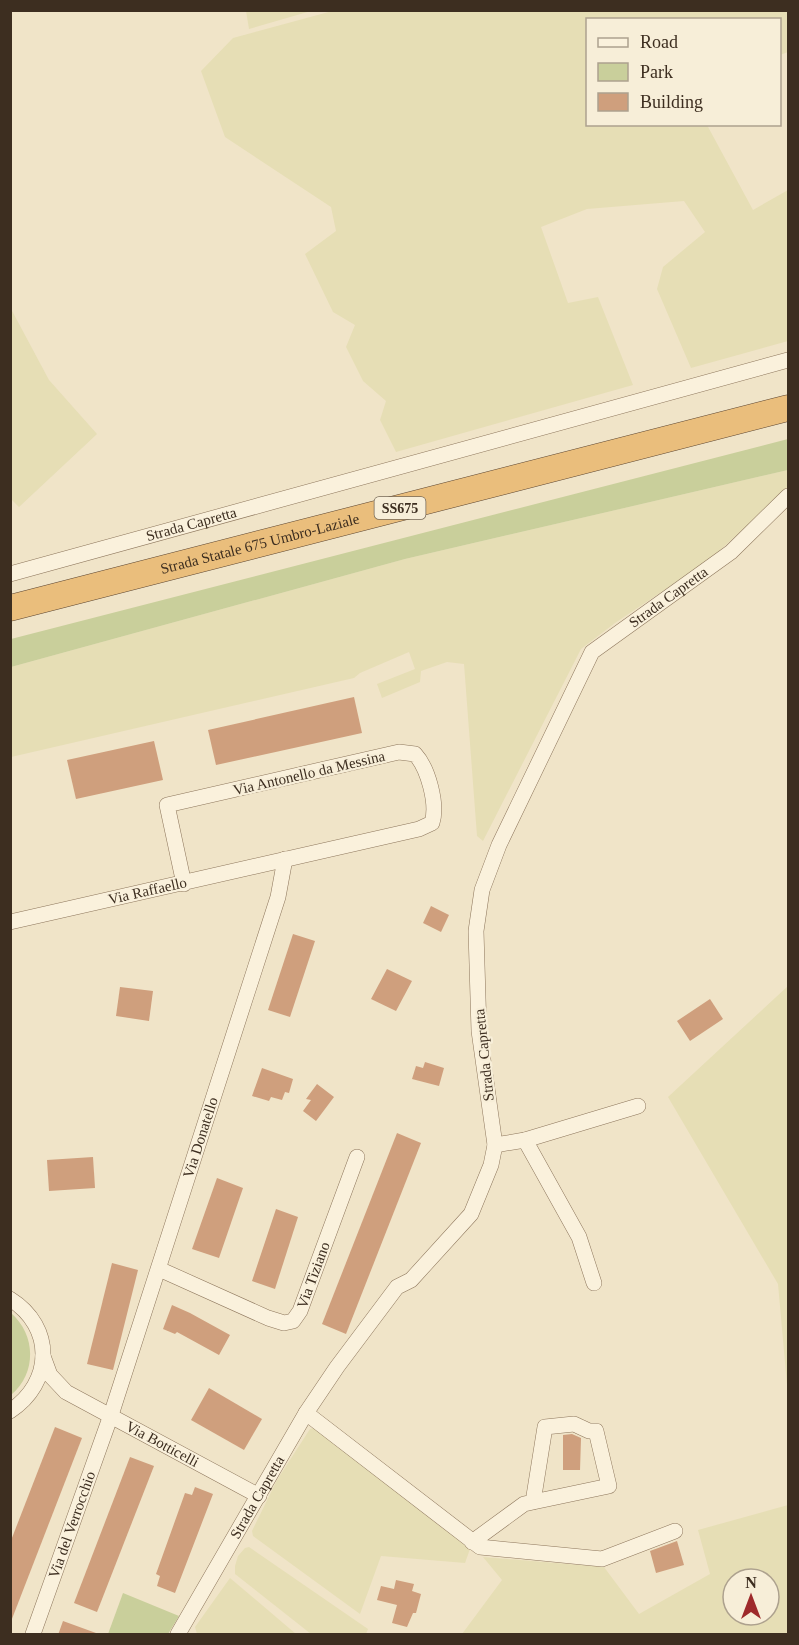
<svg xmlns="http://www.w3.org/2000/svg" width="799" height="1645" viewBox="0 0 799 1645" font-family="Georgia,serif">
  <style>
    .farmland { fill: #e6deb5; fill-rule: evenodd }
    .green { fill: #c9cf9b }
    .building { fill: #cf9f7d }
    .lines { fill: none; stroke-linecap: round; stroke-linejoin: round }
    .minor-casing { stroke: #8d765c; stroke-width: 16 }
    .trunk-casing { stroke: #5b4430; stroke-width: 27 }
    .minor { stroke: #faf1dc; stroke-width: 15 }
    .trunk { stroke: #eabe7c; stroke-width: 26 }
    .labels { text-anchor: middle; stroke-width: 4.5; stroke-linejoin: round; paint-order: stroke }
    .shield { fill: #f7eed8; stroke: #756857; stroke-width: 1.5 }
    .shield-label { font-size: 14px; font-weight: bold; fill: #3d2e20 }
    .street-label { font-size: 15px; fill: #3d2e20; stroke: #f7eed8 }
  </style>
  <rect width="100%" height="100%" fill="#f0e4c8"/>
  <g class="farmland">
    <path d="M336,10L788,11V52L780,55V20H588V124L707,125L753,210L788,190V341L691,368L657,289L663,267L705,232L684,201L587,209L541,227L568,303L598,297L633,385L396,452L380,420L386,401L363,381L346,347L355,325L333,312L305,254L336,231L331,207L225,137L201,71L233,38Z"/>
    <path d="M246,11V10L311,11L249,29Z"/>
    <path d="M10,307L49,380L97,434L19,507L10,498Z"/>
    <path d="M788,470V486L779,497L709,560L615,623L581,649L483,841L477,836L464,664L447,662L421,671L420,682L382,698L377,684L415,669L409,652L360,673L354,678L11,757V667L405,559Z"/>
    <path d="M788,986V1396L778,1284L668,1097Z"/>
    <path d="M316,1427L470,1549L465,1563L381,1556L360,1614L253,1536L252,1531L277,1480L310,1429Z"/>
    <path d="M788,1505V1634H462L502,1580L483,1557L604,1567L639,1614L710,1574L698,1530ZM733,1579H769V1615H733Z"/>
    <path d="M249,1547L368,1629L366,1634H311L235,1574V1566L238,1556L245,1548Z"/>
    <path d="M230,1578L296,1634H197L195,1627Z"/>
  </g>
  <g class="green">
    <path d="M788,439V470L405,559L11,667V639Z"/>
    <path d="M11,1313C36,1335 37,1373 11,1395Z"/>
    <path d="M123,1593L179,1616L168,1634H108Z"/>
  </g>
  <g class="building">
    <path d="M354,697L362,733L216,765L208,730Z"/>
    <path d="M154,741L163,780L76,799L67,760Z"/>
    <path d="M431,906L449,915L441,932L423,923Z"/>
    <path d="M293,934L315,941L290,1017L268,1010Z"/>
    <path d="M387,969L412,981L396,1011L371,999Z"/>
    <path d="M120,987L153,991L149,1021L116,1016Z"/>
    <path d="M710,999L723,1019L690,1041L677,1021Z"/>
    <path d="M425,1062L444,1068L439,1086L412,1079L416,1066L423,1068Z"/>
    <path d="M262,1068L293,1079L289,1093L285,1092L282,1100L271,1097L269,1101L252,1096Z"/>
    <path d="M317,1084L334,1097L316,1121L303,1111L311,1100L306,1099Z"/>
    <path d="M397,1133L421,1143L346,1334L322,1324Z"/>
    <path d="M93,1157L95,1188L49,1191L47,1160Z"/>
    <path d="M217,1178L243,1188L219,1258L192,1249Z"/>
    <path d="M276,1209L298,1217L275,1289L252,1281Z"/>
    <path d="M112,1263L138,1270L113,1370L87,1364Z"/>
    <path d="M172,1305L190,1313L230,1335L219,1355L177,1332L175,1334L163,1329Z"/>
    <path d="M209,1388L262,1419L244,1450L191,1420Z"/>
    <path d="M55,1427L82,1438L10,1624V1543Z"/>
    <path d="M572,1434L581,1438L580,1470H563V1435Z"/>
    <path d="M130,1457L154,1466L97,1612L74,1603Z"/>
    <path d="M195,1487L213,1494L175,1593L157,1586L160,1576L156,1574L185,1493L192,1495Z"/>
    <path d="M677,1541L684,1565L656,1573L650,1551Z"/>
    <path d="M396,1580L414,1584L412,1591L421,1594L416,1613H413L407,1627L392,1623L397,1605L377,1600L381,1586L394,1589Z"/>
    <path d="M63,1621L96,1633V1635H58Z"/>
  </g>
  <g class="lines">
    <defs>
      <g id="minor">
        <path id="s1" d="M10,574L788,360"/>
        <path id="s2" d="M10,922L419,829L432,823C438,804 428,768 415,754L399,752L167,805L184,884"/>
        <path d="M525,1140L579,1237L594,1283"/>
        <path d="M495,1145L525,1140L638,1106"/>
        <path id="s3" d="M159,1269L268,1318L284,1323L293,1321L300,1311L357,1157"/>
        <path d="M10,1299C55,1327 53,1383 10,1411"/>
        <path id="s4" d="M43,1356L50,1375L66,1392L259,1496"/>
        <path d="M306,1413L480,1547L602,1559L675,1531"/>
        <path d="M472,1542L524,1504L533,1502L609,1486L596,1431H589L574,1424L545,1427L533,1502"/>
        <path id="s5" d="M33,1634L111,1415L278,897L285,859"/>
        <path id="s6" d="M178,1634L306,1413L337,1367L397,1287L411,1280L471,1214L491,1165L495,1145L479,1031L476,931L482,890L499,845L592,652L731,552L788,496"/>
      </g>
      <g id="trunk">
        <path id="s7" d="M10,608L788,408"/>
      </g>
    </defs>
    <use href="#minor" class="minor-casing"/>
    <use href="#trunk" class="trunk-casing"/>
    <use href="#minor" class="minor"/>
    <use href="#trunk" class="trunk"/>
  </g>
  <g class="labels">
    <rect class="shield" x="374.5" y="497" width="51" height="22" rx="4.5"/>
    <g class="shield-label">
      <text x="400" y="513">SS675</text>
    </g>
    <g class="street-label">
      <text dy="5" stroke="none"><textPath href="#s1" startOffset="188">Strada Capretta</textPath></text>
      <text dy="5" stroke="none"><textPath href="#s7" startOffset="258">Strada Statale 675 Umbro-Laziale</textPath></text>
      <text dy="5" stroke="none"><textPath href="#s6" startOffset="1202">Strada Capretta</textPath></text>
      <text transform="translate(309 773) rotate(-13)" y="5">Via Antonello da Messina</text>
      <text dy="5" stroke="none"><textPath href="#s2" startOffset="141">Via Raffaello</textPath></text>
      <text transform="translate(484 1055) rotate(-96)" y="5">Strada Capretta</text>
      <text dy="5" stroke="none"><textPath href="#s5" startOffset="524">Via Donatello</textPath></text>
      <text dy="5" stroke="none"><textPath href="#s3" startOffset="196">Via Tiziano</textPath></text>
      <text dy="5" stroke="none"><textPath href="#s4" startOffset="153">Via Botticelli</textPath></text>
      <text dy="5" stroke="none"><textPath href="#s6" startOffset="158">Strada Capretta</textPath></text>
      <text dy="5" stroke="none"><textPath href="#s5" startOffset="116">Via del Verrocchio</textPath></text>
    </g>
  </g>
  <rect width="799" height="1645" fill="none" stroke="#3d2e20" stroke-width="24"/>
  <rect x="586" y="18" width="195" height="108" fill="#f7eed8" stroke="#ada18e" stroke-width="1.5"/>
  <rect x="598" y="38" width="30" height="9" fill="#faf1dc" stroke="#ada18e" stroke-width="1.5"/>
  <text x="640" y="48" font-size="18" fill="#3d2e20">Road</text>
  <rect x="598" y="63" width="30" height="18" fill="#c9cf9b" stroke="#ada18e" stroke-width="1.5"/>
  <text x="640" y="78" font-size="18" fill="#3d2e20">Park</text>
  <rect x="598" y="93" width="30" height="18" fill="#cf9f7d" stroke="#ada18e" stroke-width="1.5"/>
  <text x="640" y="108" font-size="18" fill="#3d2e20">Building</text>
  <g transform="translate(751 1597)"><circle r="28" fill="#f7eed8" stroke="#ada18e" stroke-width="1.5"/>
  <path d="M0-4.5L10 22L0 15L-10 22Z" fill="#9e2a2b"/>
  <text y="-9" font-size="16" font-weight="bold" text-anchor="middle" fill="#3d2e20">N</text>
  </g>
</svg>
